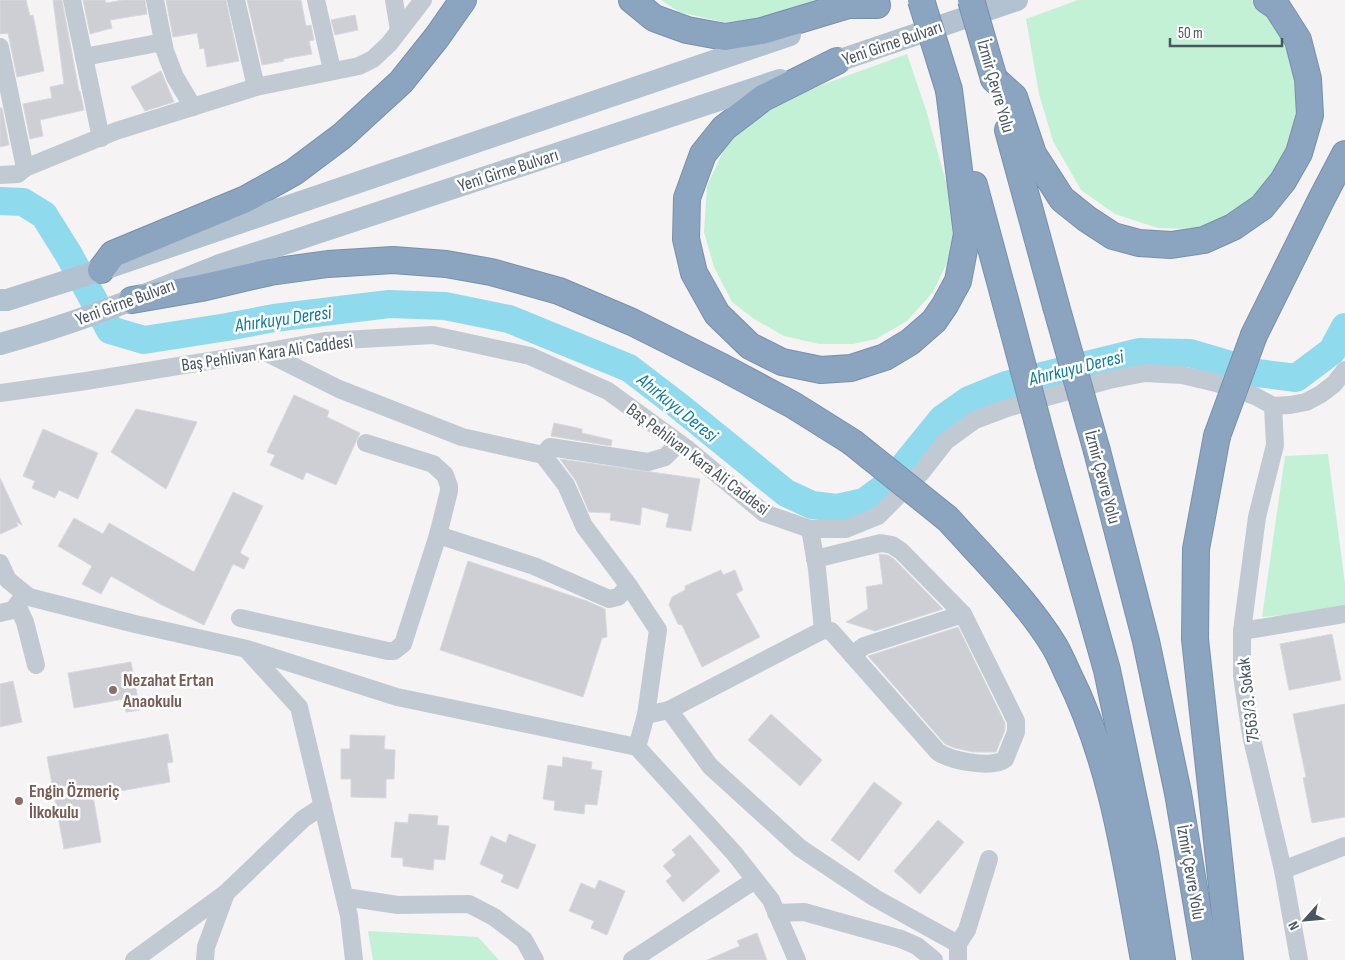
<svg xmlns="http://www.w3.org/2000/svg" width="1345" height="960" viewBox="0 0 1345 960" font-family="'Sofia Sans Condensed',sans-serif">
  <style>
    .green { fill: #c3f1d5 }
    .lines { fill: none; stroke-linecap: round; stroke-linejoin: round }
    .river { stroke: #90daee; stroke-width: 28 }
    .building { fill: #cdcfd5; stroke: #d7d9de }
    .highway-casing { stroke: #7690ad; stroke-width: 28 }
    .minor { stroke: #c1cad2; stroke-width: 18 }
    .major { stroke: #b3c2d1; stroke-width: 22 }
    .highway { stroke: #8ba5c1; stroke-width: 26 }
    .highway-bridge-casing { stroke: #7690ad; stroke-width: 28; stroke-linecap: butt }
    .highway-bridge { stroke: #8ba5c1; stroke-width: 26 }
    .education-dot { fill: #8d6e63; stroke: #fff; stroke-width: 2 }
    .labels { text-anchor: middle; stroke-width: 5; stroke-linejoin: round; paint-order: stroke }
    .street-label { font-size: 18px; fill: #4a5661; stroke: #fff }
    .education-label { font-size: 18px; font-weight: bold; fill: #785e54; stroke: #fff; text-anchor: start }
    .water-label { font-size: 19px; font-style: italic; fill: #0c7c9b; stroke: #fff }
  </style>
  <rect width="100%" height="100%" fill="#f5f3f3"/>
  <g class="green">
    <path d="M661,0H819L756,20L723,22L679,12Z"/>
    <path d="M1078,0H1251L1273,17L1297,67L1301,116L1289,151L1265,195L1230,215L1195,229L1158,228L1115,214L1081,190L1053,141L1039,94L1026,19Z"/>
    <path d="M907,54L926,110L949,193L955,228L947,263L933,292L907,321L876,339L853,344H819L784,336L754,319L732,302L714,267L704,232L707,186L727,143L748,119L779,102L827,83Z"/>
    <path d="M1328,454L1345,584V610L1262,617L1285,456Z"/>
    <path d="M368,931L478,937L499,960H373Z"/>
  </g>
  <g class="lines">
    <path class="river" d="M0,201L23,202L44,215L69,255L110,330L144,340L227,327L274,318L389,304L445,306L509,319L629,368L680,407L786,493L812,505L837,508L864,502L890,483L942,419L969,400L1006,385L1139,352L1190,353L1257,373L1296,378L1332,351L1345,327"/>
  </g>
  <g class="building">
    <path d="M0,0H26L30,16L33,15L44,71L17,77L8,33L0,34Z"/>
    <path d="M53,0H62L79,91H80L84,110L40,120L43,136L30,139L23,104L52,98L50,87L64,84Z"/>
    <path d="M83,0H105L106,3L123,0H145L147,14L110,20L112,28L90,34Z"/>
    <path d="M166,0H226L239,61L207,67L204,48L200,49L197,33L173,37Z"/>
    <path d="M247,0H301L306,26L311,25L314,40L309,41L312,54L283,59L284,61L262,65Z"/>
    <path d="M355,15L358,30L335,35L331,20Z"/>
    <path d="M161,71L174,102L145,111L131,87Z"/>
    <path d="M0,108H2L9,145L0,147Z"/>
    <path d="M294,395L329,411L327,417L360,433L336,485L306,472L303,480L270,465L275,455L267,452Z"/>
    <path d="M136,409L197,422L166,489L111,452Z"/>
    <path d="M554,423L582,429V433L612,440L611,446L551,436Z"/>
    <path d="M43,429L98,453L78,499L59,490L55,498L32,488L35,481L23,476Z"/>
    <path d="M560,459L700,479L691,531L666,527L669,514L642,507L640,525L610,520L611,513L589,512L576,481Z"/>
    <path d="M0,478L22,525L16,522L18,526L0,534Z"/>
    <path d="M233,492L263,506L240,553L249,558L244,569L233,564L204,625L160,604L111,576L101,594L82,584L92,566L58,546L74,518L103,534L109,523L194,572Z"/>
    <path d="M879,554L888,555L894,559L943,609L875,631L846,622L868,609L866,587L883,584Z"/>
    <path d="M468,561L587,601L605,609L607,637L602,638L583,697L440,650Z"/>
    <path d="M721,570L723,575L735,570L743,590L736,594L760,637L702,667L682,625L678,624L669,605L672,597L685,590V586Z"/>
    <path d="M958,627L1005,723V730L996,752H973L955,748L945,744L868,656Z"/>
    <path d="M1332,634L1341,680L1289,690L1280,644Z"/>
    <path d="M131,662L140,710L126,712L124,699L74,708L68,673Z"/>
    <path d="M13,681L22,722L0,727V684Z"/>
    <path d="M1345,704V817L1312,823L1303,778L1306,777L1293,714Z"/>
    <path d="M771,714L822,760L800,786L748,740Z"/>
    <path d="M168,734L173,762L167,763L170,782L93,796L101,842L64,849L47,757Z"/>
    <path d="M350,735L385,736L384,749L395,750L394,779H386V798L351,797V779H341V749H350Z"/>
    <path d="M563,757L592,762L591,769L602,771L597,805L585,804L584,814L554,810L555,801L543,799L548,765L562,767Z"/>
    <path d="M874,782L902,803L859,861L831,840Z"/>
    <path d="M409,814L438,816L437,825L449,826L445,860L434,859L433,870L403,866V858L391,857L395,822L408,823Z"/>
    <path d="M938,820L964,842L920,894L894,871Z"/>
    <path d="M509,834L536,845L518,889L501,882L504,875L480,864L491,836L506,843Z"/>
    <path d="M690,835L720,871L683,902L666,881L672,876L663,866L676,855L672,850Z"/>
    <path d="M599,880L625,891L607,935L591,928L594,921L569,911L581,883L595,889Z"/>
    <path d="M757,933L767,960H707L740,946L737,941Z"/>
  </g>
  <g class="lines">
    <defs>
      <g id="highway">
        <path d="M632,0L654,18L687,30L725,37L762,31L848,5H877"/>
        <path d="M837,61L763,98L724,128L703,154L687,198L686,239L694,273L717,314L750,346L782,362L821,370L851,368L885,357L910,342L934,321L945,305L958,281L967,234L949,90"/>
        <path d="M994,79L1014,97L1033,154L1062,199L1087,219L1113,236L1139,243L1171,245L1204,240L1233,227L1262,207L1283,181L1299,153L1310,115L1308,79L1298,40L1277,7L1267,0"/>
        <path d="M1008,130L1056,306"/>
        <path d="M974,185L1011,322"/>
        <path d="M101,270L113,254L246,199L294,172L342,136L401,82L437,37L463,0"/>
        <path d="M132,300L201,288L270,272L328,264L393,260L446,264L491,272L559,291L632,322L722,367L793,405L852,442"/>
        <path d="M1254,335L1321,200L1345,154"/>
        <path d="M1217,436L1196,549L1195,639L1230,960"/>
        <path d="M1097,451L1146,641L1178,793L1206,960"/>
        <path d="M1049,465L1107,670L1145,853L1162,960"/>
        <path d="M948,519C984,559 1027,601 1055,647C1060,656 1064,665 1068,674C1113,764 1126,863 1144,960"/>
      </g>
    </defs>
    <use href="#highway" class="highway-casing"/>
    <g class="minor">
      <path d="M72,0L101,138"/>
      <path d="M155,0L165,51L175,77L193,107"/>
      <path d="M236,0L256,87"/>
      <path d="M316,0L332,70"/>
      <path d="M394,0L399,30"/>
      <path d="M0,47L25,168"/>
      <path d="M84,57L163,42"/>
      <path d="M0,175L18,174L25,168L116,131L256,87L359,66L373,59L389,44L423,0"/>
      <path d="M265,352L339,389L462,437L543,455L566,485L584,526L629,586L658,630L646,715"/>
      <path d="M0,393L86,381L265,352L325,341L433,335L530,356L608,391L686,448L764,513L810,529H846L878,516L921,473L946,441L975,420L1007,408L1109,380L1145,373L1182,375L1216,383L1255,396L1273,406L1290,405L1306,402L1321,394L1334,384L1345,370"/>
      <path d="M543,455L550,447L648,462L665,457L679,443"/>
      <path d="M438,535L534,566L609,599L618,597L629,586"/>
      <path d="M815,559L881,543L892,545L901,551L963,614L1016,721V732L1005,759C993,769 951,761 938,752L831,631L823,630"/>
      <path d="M0,563L8,580L29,597L135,624L247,649L397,697L637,747L734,853L771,900L797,960"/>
      <path d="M17,605L25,622L36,665"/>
      <path d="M0,613L13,610L23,597"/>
      <path d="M240,618L388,651H394L403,644L438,535L449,491V486L445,475L433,464L366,443"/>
      <path d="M1242,631L1257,517L1275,445L1273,406"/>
      <path d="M247,650L299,707L349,916L354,960"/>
      <path d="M852,655L864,646L963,614"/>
      <path d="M669,710L823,630L817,569L810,529"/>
      <path d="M637,747L646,715L669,710L710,766L800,848L875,898L958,944V960"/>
      <path d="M1283,870L1251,735L1242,676V631L1345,614"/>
      <path d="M345,897L398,905L469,904L494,917L524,940L535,960"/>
      <path d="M776,913L804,912L901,939L917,946L934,960"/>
      <path d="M958,944L967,930L989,859"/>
      <path d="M134,960L226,893L303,819L323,806"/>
      <path d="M205,960L206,947L226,893"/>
      <path d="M632,960L755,880"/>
      <path d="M1299,960L1283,870L1345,846"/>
    </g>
    <g class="major">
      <path d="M820,67L1017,0"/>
      <path d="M0,300H7L101,270L790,35"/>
      <path d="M0,344C75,324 148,294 220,265L780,80"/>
    </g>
    <use href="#highway" class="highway"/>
    <defs>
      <g id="highway-bridge">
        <path d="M921,0L949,90"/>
        <path d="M971,0L994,79"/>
        <path d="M1056,306L1097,451"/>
        <path d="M1011,322L1049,465"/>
        <path d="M1217,436L1254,335"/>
        <path d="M852,442L948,519"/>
      </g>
    </defs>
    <use href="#highway-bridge" class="highway-bridge-casing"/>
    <use href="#highway-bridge" class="highway-bridge"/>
  </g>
  <g class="education-dot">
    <circle cx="113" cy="690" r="5"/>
    <circle cx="19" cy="801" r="5"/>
  </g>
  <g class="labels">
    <g class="street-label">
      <text transform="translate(892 43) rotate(-19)" y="6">Yeni Girne Bulvarı</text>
      <text transform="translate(996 86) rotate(74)" y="6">İzmir Çevre Yolu</text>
      <text transform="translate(508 170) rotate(-18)" y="6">Yeni Girne Bulvarı</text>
      <text transform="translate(125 302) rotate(-20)" y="6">Yeni Girne Bulvarı</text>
      <text transform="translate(267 353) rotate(-8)" y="6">Baş Pehlivan Kara Ali Caddesi</text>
      <text transform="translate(698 459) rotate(37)" y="6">Baş Pehlivan Kara Ali Caddesi</text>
      <text transform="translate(1103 477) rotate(75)" y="6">İzmir Çevre Yolu</text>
      <text transform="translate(1248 700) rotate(-97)" y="6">7563/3. Sokak</text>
      <text transform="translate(1191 872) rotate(80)" y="6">İzmir Çevre Yolu</text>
    </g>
    <g class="education-label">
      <text x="123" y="686">Nezahat Ertan<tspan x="123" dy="21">Anaokulu</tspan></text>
      <text x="29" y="797">Engin Özmeriç<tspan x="29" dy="21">İlkokulu</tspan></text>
    </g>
    <g class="water-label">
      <text transform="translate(283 318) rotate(-8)" y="7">Ahırkuyu Deresi</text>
      <text transform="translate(1076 367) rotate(-14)" y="7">Ahırkuyu Deresi</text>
      <text transform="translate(678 407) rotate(39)" y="7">Ahırkuyu Deresi</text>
    </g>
  </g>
  <g transform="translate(1305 920) rotate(243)" stroke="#ffffff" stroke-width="4" paint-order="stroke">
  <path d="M0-4L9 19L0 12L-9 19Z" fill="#4a5661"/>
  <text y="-8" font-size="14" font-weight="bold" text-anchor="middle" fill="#4a5661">N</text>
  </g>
  <path d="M1170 38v8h112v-8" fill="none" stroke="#4a5661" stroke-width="2.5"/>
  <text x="1178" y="38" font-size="15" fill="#4a5661" stroke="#ffffff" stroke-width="4" paint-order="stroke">50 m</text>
</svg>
